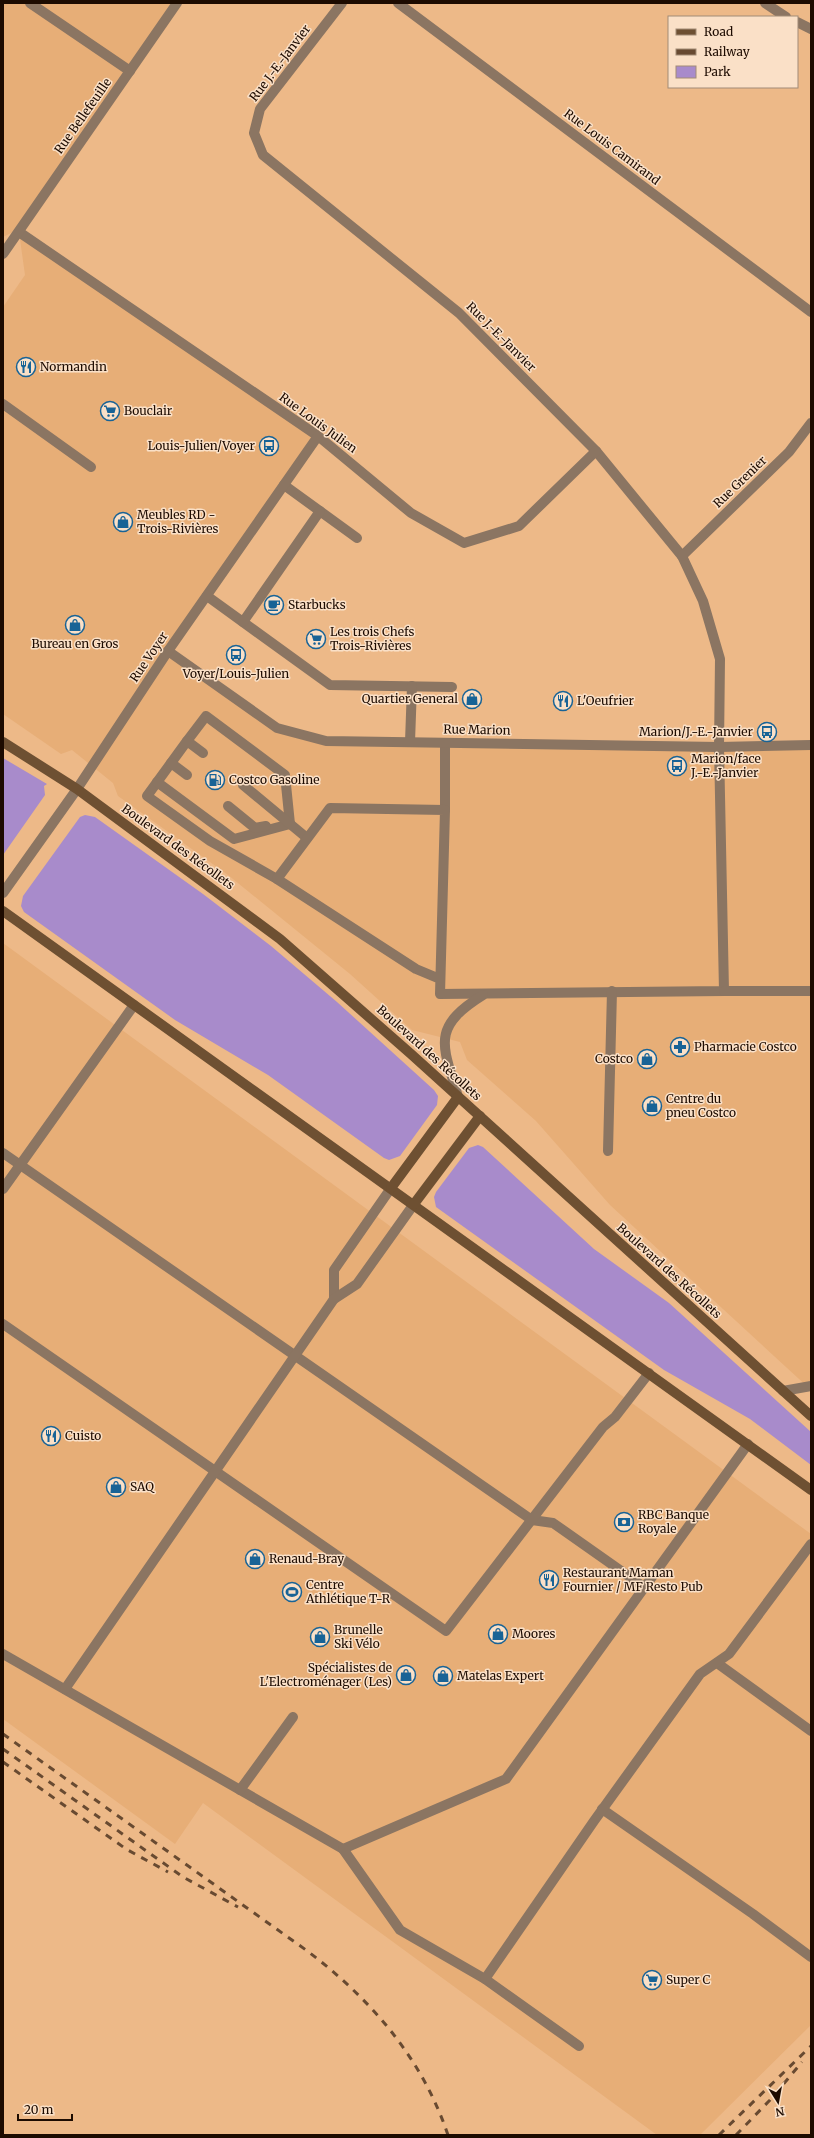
<svg xmlns="http://www.w3.org/2000/svg" width="814" height="2138" viewBox="0 0 814 2138" font-family="Merriweather,serif">
  <style>
    .built { fill: #e7ae77 }
    .green { fill: #a88bcb }
    .lines { fill: none; stroke-linecap: round; stroke-linejoin: round }
    .service { stroke: #8b7562; stroke-width: 10 }
    .minor { stroke: #8b7562; stroke-width: 10 }
    .tertiary { stroke: #8b7562; stroke-width: 10 }
    .secondary { stroke: #6e5032; stroke-width: 10 }
    .rail { stroke: #684a31; stroke-width: 3; stroke-dasharray: 7 7; stroke-linecap: butt }
    .labels { text-anchor: middle; stroke-width: 3; stroke-linejoin: round; paint-order: stroke }
    .street-label { font-size: 12px; fill: #1d0b00; stroke: #fae0c7 }
    .poi-label { font-size: 12px; fill: #1d0b00; stroke: #fae0c7; text-anchor: start }
  </style>
  <rect width="100%" height="100%" fill="#edb988"/>
  <g class="built">
    <path d="M3,3H175L17,230L3,237Z"/>
    <path d="M19,232L318,436L169,651L277,728L340,742L719,747L811,741V1390L610,1205L536,1121L467,1060L460,1042L412,1030L350,974L228,875L118,796L113,783L72,750L61,754L3,714V307L25,275Z"/>
    <path d="M3,943L811,1534V2025L700,2135H657L203,1803L175,1844L3,1719Z"/>
  </g>
  <g class="green">
    <path d="M3,758L47,784L44,786L45,795L3,855Z"/>
    <path d="M85,815L95,817L203,894L271,946L337,1002L434,1090L438,1096L437,1105L400,1156L389,1160L384,1158L268,1075L175,1020L24,912L21,906L23,896L80,817Z"/>
    <path d="M478,1145L483,1147L594,1249L669,1303L811,1432V1465L750,1419L664,1370L436,1207L434,1197L436,1192L469,1148Z"/>
  </g>
  <g class="lines">
    <g class="service">
      <path d="M30,3L130,71"/>
      <path d="M3,404L91,467"/>
      <path d="M284,485L357,538"/>
      <path d="M207,596L330,685L452,687"/>
      <path d="M243,622L320,511"/>
      <path d="M187,741L206,716L285,775L290,824"/>
      <path d="M410,742L412,686"/>
      <path d="M445,743V810"/>
      <path d="M203,753L187,741L147,796L210,841L277,879"/>
      <path d="M171,763L187,775"/>
      <path d="M157,782L234,839L290,824"/>
      <path d="M243,785L307,838"/>
      <path d="M228,806L255,828L266,826"/>
      <path d="M440,979L416,969L277,879L330,808L445,810L440,994L724,991L719,747"/>
      <path d="M724,991H811"/>
      <path d="M458,1097C443,1045 430,1028 483,995"/>
      <path d="M608,1151L612,991"/>
      <path d="M3,1153L532,1520L553,1523L644,1587"/>
      <path d="M3,1189L134,1005"/>
      <path d="M334,1299V1270L391,1188"/>
      <path d="M3,1324L446,1631L603,1427L615,1417L649,1373"/>
      <path d="M783,1391L811,1386"/>
      <path d="M3,1654L343,1849L506,1779L748,1444"/>
      <path d="M717,1663L811,1731"/>
      <path d="M65,1689L334,1299L357,1284L414,1204"/>
      <path d="M240,1790L293,1717"/>
      <path d="M602,1809L753,1914L811,1957"/>
      <path d="M343,1849L400,1930L485,1979"/>
      <path d="M579,2046L485,1979L594,1821L700,1674L729,1654L811,1544"/>
    </g>
    <g class="minor">
      <path d="M342,3L260,109L254,133L263,155L459,313L596,451L682,556L703,601L720,659L719,747"/>
      <path d="M398,3L811,312"/>
      <path d="M765,3L786,17"/>
      <path d="M797,22L811,29"/>
      <path d="M19,232L318,436L411,513L464,543L519,526L596,451"/>
      <path d="M682,556L789,452L811,423"/>
      <path d="M168,651L277,728L326,741L719,747L811,745"/>
      <path d="M3,893L77,789L168,651L318,436"/>
    </g>
    <path class="tertiary" d="M3,254L177,3"/>
    <g class="secondary">
      <path d="M3,742L77,789L280,939L411,1054L811,1416"/>
      <path d="M3,911L811,1490"/>
      <path d="M391,1188L458,1097"/>
      <path d="M414,1204L480,1116"/>
    </g>
    <g class="rail">
      <path d="M3,1734L306,1950C371,1999 422,2058 448,2135"/>
      <path d="M3,1749L183,1877L238,1907"/>
      <path d="M3,1762L126,1849L168,1872"/>
      <path d="M719,2135L811,2046"/>
      <path d="M736,2135L770,2100L802,2062"/>
    </g>
  </g>
  <defs>
    <symbol id="restaurant-ring" viewBox="-11 -11 22 22"><circle r="9.5" fill="#fae0c7" stroke="#186396" stroke-width="1.5"/><path d="M-5-6h1v4h1v-4h1v4h1v-4h1v5L-1.5 .5V6h-2V.5L-5-1ZM5-6V6H3V1.5H1.5Q1.5-4 5-6Z" fill="#186396"/></symbol>
    <symbol id="supermarket-ring" viewBox="-11 -11 22 22"><circle r="9.5" fill="#fae0c7" stroke="#186396" stroke-width="1.5"/><path d="M-6-5.5h2.5l.6 2H6L4.5 2H-2.5L-4.4-4H-6ZM-1.5 3.2a1.3 1.3 0 1 0 .1 0ZM3 3.2a1.3 1.3 0 1 0 .1 0Z" fill="#186396"/></symbol>
    <symbol id="bus-ring" viewBox="-11 -11 22 22"><circle r="9.5" fill="#fae0c7" stroke="#186396" stroke-width="1.5"/><path d="M-5-6H5V4H4V6H2V4H-2V6H-4V4H-5ZM-3.5-4V0h7V-4ZM-3.5 1.2v1.5H-2V1.2ZM2 1.2v1.5H3.5V1.2Z" fill="#186396"/></symbol>
    <symbol id="shop-ring" viewBox="-11 -11 22 22"><circle r="9.5" fill="#fae0c7" stroke="#186396" stroke-width="1.5"/><path d="M-5-2.5h2.3a2.7 3.5 0 0 1 5.4 0H5L5.5 6h-11ZM-1.5-2.5h3a1.5 2.3 0 0 0-3 0Z" fill="#186396"/></symbol>
    <symbol id="cafe-ring" viewBox="-11 -11 22 22"><circle r="9.5" fill="#fae0c7" stroke="#186396" stroke-width="1.5"/><path d="M-5.5-4.5H6V0H3Q3 3.5 0 3.5H-2.5Q-5.5 3.5-5.5 0ZM3-3.2v2h1.7v-2ZM-6 4.5H4V6H-6Z" fill="#186396"/></symbol>
    <symbol id="fuel-ring" viewBox="-11 -11 22 22"><circle r="9.5" fill="#fae0c7" stroke="#186396" stroke-width="1.5"/><path d="M-5.5-6h7V0h2V4h1.3V-2.5L3-4.5l.8-.8L6-3V5H2.5V1h-1V6h-7ZM-4.2-4.7v3.2H.2V-4.7Z" fill="#186396"/></symbol>
    <symbol id="pharmacy-ring" viewBox="-11 -11 22 22"><circle r="9.5" fill="#fae0c7" stroke="#186396" stroke-width="1.5"/><path d="M-2-6h4v4h4v4h-4v4h-4v-4h-4v-4h4Z" fill="#186396"/></symbol>
    <symbol id="bank-ring" viewBox="-11 -11 22 22"><circle r="9.5" fill="#fae0c7" stroke="#186396" stroke-width="1.5"/><path d="M-6-4H6V4H-6ZM0-2.3a2.3 2.3 0 1 0 0 4.6a2.3 2.3 0 1 0 0-4.6Z" fill="#186396"/></symbol>
    <symbol id="stadium-ring" viewBox="-11 -11 22 22"><circle r="9.5" fill="#fae0c7" stroke="#186396" stroke-width="1.5"/><path d="M0-5a6.5 5 0 1 0 0 10a6.5 5 0 1 0 0-10ZM-3.5-1.8h7v3.6h-7Z" fill="#186396"/></symbol>
  </defs>
  <g fill-rule="evenodd">
    <use href="#restaurant-ring" x="15" y="356" width="22" height="22"/>
    <use href="#supermarket-ring" x="99" y="400" width="22" height="22"/>
    <use href="#bus-ring" x="258" y="435" width="22" height="22"/>
    <use href="#shop-ring" x="112" y="511" width="22" height="22"/>
    <use href="#cafe-ring" x="263" y="594" width="22" height="22"/>
    <use href="#shop-ring" x="64" y="614" width="22" height="22"/>
    <use href="#supermarket-ring" x="305" y="628" width="22" height="22"/>
    <use href="#bus-ring" x="225" y="644" width="22" height="22"/>
    <use href="#shop-ring" x="461" y="688" width="22" height="22"/>
    <use href="#restaurant-ring" x="552" y="690" width="22" height="22"/>
    <use href="#bus-ring" x="756" y="721" width="22" height="22"/>
    <use href="#bus-ring" x="666" y="755" width="22" height="22"/>
    <use href="#fuel-ring" x="204" y="769" width="22" height="22"/>
    <use href="#pharmacy-ring" x="669" y="1036" width="22" height="22"/>
    <use href="#shop-ring" x="636" y="1048" width="22" height="22"/>
    <use href="#shop-ring" x="641" y="1095" width="22" height="22"/>
    <use href="#restaurant-ring" x="40" y="1425" width="22" height="22"/>
    <use href="#shop-ring" x="105" y="1476" width="22" height="22"/>
    <use href="#bank-ring" x="613" y="1511" width="22" height="22"/>
    <use href="#shop-ring" x="244" y="1548" width="22" height="22"/>
    <use href="#restaurant-ring" x="538" y="1569" width="22" height="22"/>
    <use href="#stadium-ring" x="281" y="1581" width="22" height="22"/>
    <use href="#shop-ring" x="487" y="1623" width="22" height="22"/>
    <use href="#shop-ring" x="309" y="1626" width="22" height="22"/>
    <use href="#shop-ring" x="395" y="1664" width="22" height="22"/>
    <use href="#shop-ring" x="432" y="1665" width="22" height="22"/>
    <use href="#supermarket-ring" x="641" y="1969" width="22" height="22"/>
  </g>
  <g class="labels">
    <g class="street-label">
      <text transform="translate(280 63) rotate(-53)" y="4">Rue J.-E.-Janvier</text>
      <text transform="translate(83 116) rotate(-55)" y="4">Rue Bellefeuille</text>
      <text transform="translate(612 147) rotate(37)" y="4">Rue Louis Camirand</text>
      <text transform="translate(501 337) rotate(45)" y="4">Rue J.-E.-Janvier</text>
      <text transform="translate(318 423) rotate(36)" y="4">Rue Louis Julien</text>
      <text transform="translate(740 482) rotate(-44)" y="4">Rue Grenier</text>
      <text transform="translate(149 657) rotate(-56)" y="4">Rue Voyer</text>
      <text transform="translate(477 730) rotate(1)" y="4">Rue Marion</text>
      <text transform="translate(178 847) rotate(36)" y="4">Boulevard des Récollets</text>
      <text transform="translate(429 1053) rotate(42)" y="4">Boulevard des Récollets</text>
      <text transform="translate(669 1271) rotate(42)" y="4">Boulevard des Récollets</text>
    </g>
    <g class="poi-label">
      <text x="40" y="371">Normandin</text>
      <text x="124" y="415">Bouclair</text>
      <text x="255" y="450" text-anchor="end">Louis-Julien/Voyer</text>
      <text x="137" y="519">Meubles RD -<tspan x="137" dy="14">Trois-Rivières</tspan></text>
      <text x="288" y="609">Starbucks</text>
      <text x="330" y="636">Les trois Chefs<tspan x="330" dy="14">Trois-Rivières</tspan></text>
      <text x="75" y="648" text-anchor="middle">Bureau en Gros</text>
      <text x="236" y="678" text-anchor="middle">Voyer/Louis-Julien</text>
      <text x="458" y="703" text-anchor="end">Quartier General</text>
      <text x="577" y="705">L'Oeufrier</text>
      <text x="753" y="736" text-anchor="end">Marion/J.-E.-Janvier</text>
      <text x="691" y="763">Marion/face<tspan x="691" dy="14">J.-E.-Janvier</tspan></text>
      <text x="229" y="784">Costco Gasoline</text>
      <text x="694" y="1051">Pharmacie Costco</text>
      <text x="633" y="1063" text-anchor="end">Costco</text>
      <text x="666" y="1103">Centre du<tspan x="666" dy="14">pneu Costco</tspan></text>
      <text x="65" y="1440">Cuisto</text>
      <text x="130" y="1491">SAQ</text>
      <text x="638" y="1519">RBC Banque<tspan x="638" dy="14">Royale</tspan></text>
      <text x="269" y="1563">Renaud-Bray</text>
      <text x="563" y="1577">Restaurant Maman<tspan x="563" dy="14">Fournier / MF Resto Pub</tspan></text>
      <text x="306" y="1589">Centre<tspan x="306" dy="14">Athlétique T-R</tspan></text>
      <text x="334" y="1634">Brunelle<tspan x="334" dy="14">Ski Vélo</tspan></text>
      <text x="512" y="1638">Moores</text>
      <text x="392" y="1672" text-anchor="end">Spécialistes de<tspan x="392" dy="14">L'Electroménager (Les)</tspan></text>
      <text x="457" y="1680">Matelas Expert</text>
      <text x="666" y="1984">Super C</text>
    </g>
  </g>
  <rect width="814" height="2138" fill="none" stroke="#1d0b00" stroke-width="8"/>
  <rect x="668" y="16" width="130" height="72" fill="#fae0c7" stroke="#a28b77"/>
  <rect x="676" y="29" width="20" height="6" fill="#6e5032" stroke="#a28b77"/>
  <text x="704" y="36" font-size="12" fill="#1d0b00">Road</text>
  <rect x="676" y="49" width="20" height="6" fill="#684a31" stroke="#a28b77"/>
  <text x="704" y="56" font-size="12" fill="#1d0b00">Railway</text>
  <rect x="676" y="66" width="20" height="12" fill="#a88bcb" stroke="#a28b77"/>
  <text x="704" y="76" font-size="12" fill="#1d0b00">Park</text>
  <g transform="translate(778 2102) rotate(169)" stroke="#fae0c7" stroke-width="3" paint-order="stroke">
  <path d="M0-3L7 15L0 10L-7 15Z" fill="#1d0b00"/>
  <text y="-6" font-size="11" font-weight="bold" text-anchor="middle" fill="#1d0b00">N</text>
  </g>
  <path d="M18 2114v6h54v-6" fill="none" stroke="#1d0b00" stroke-width="2"/>
  <text x="24" y="2114" font-size="12" fill="#1d0b00" stroke="#fae0c7" stroke-width="3" paint-order="stroke">20 m</text>
</svg>
